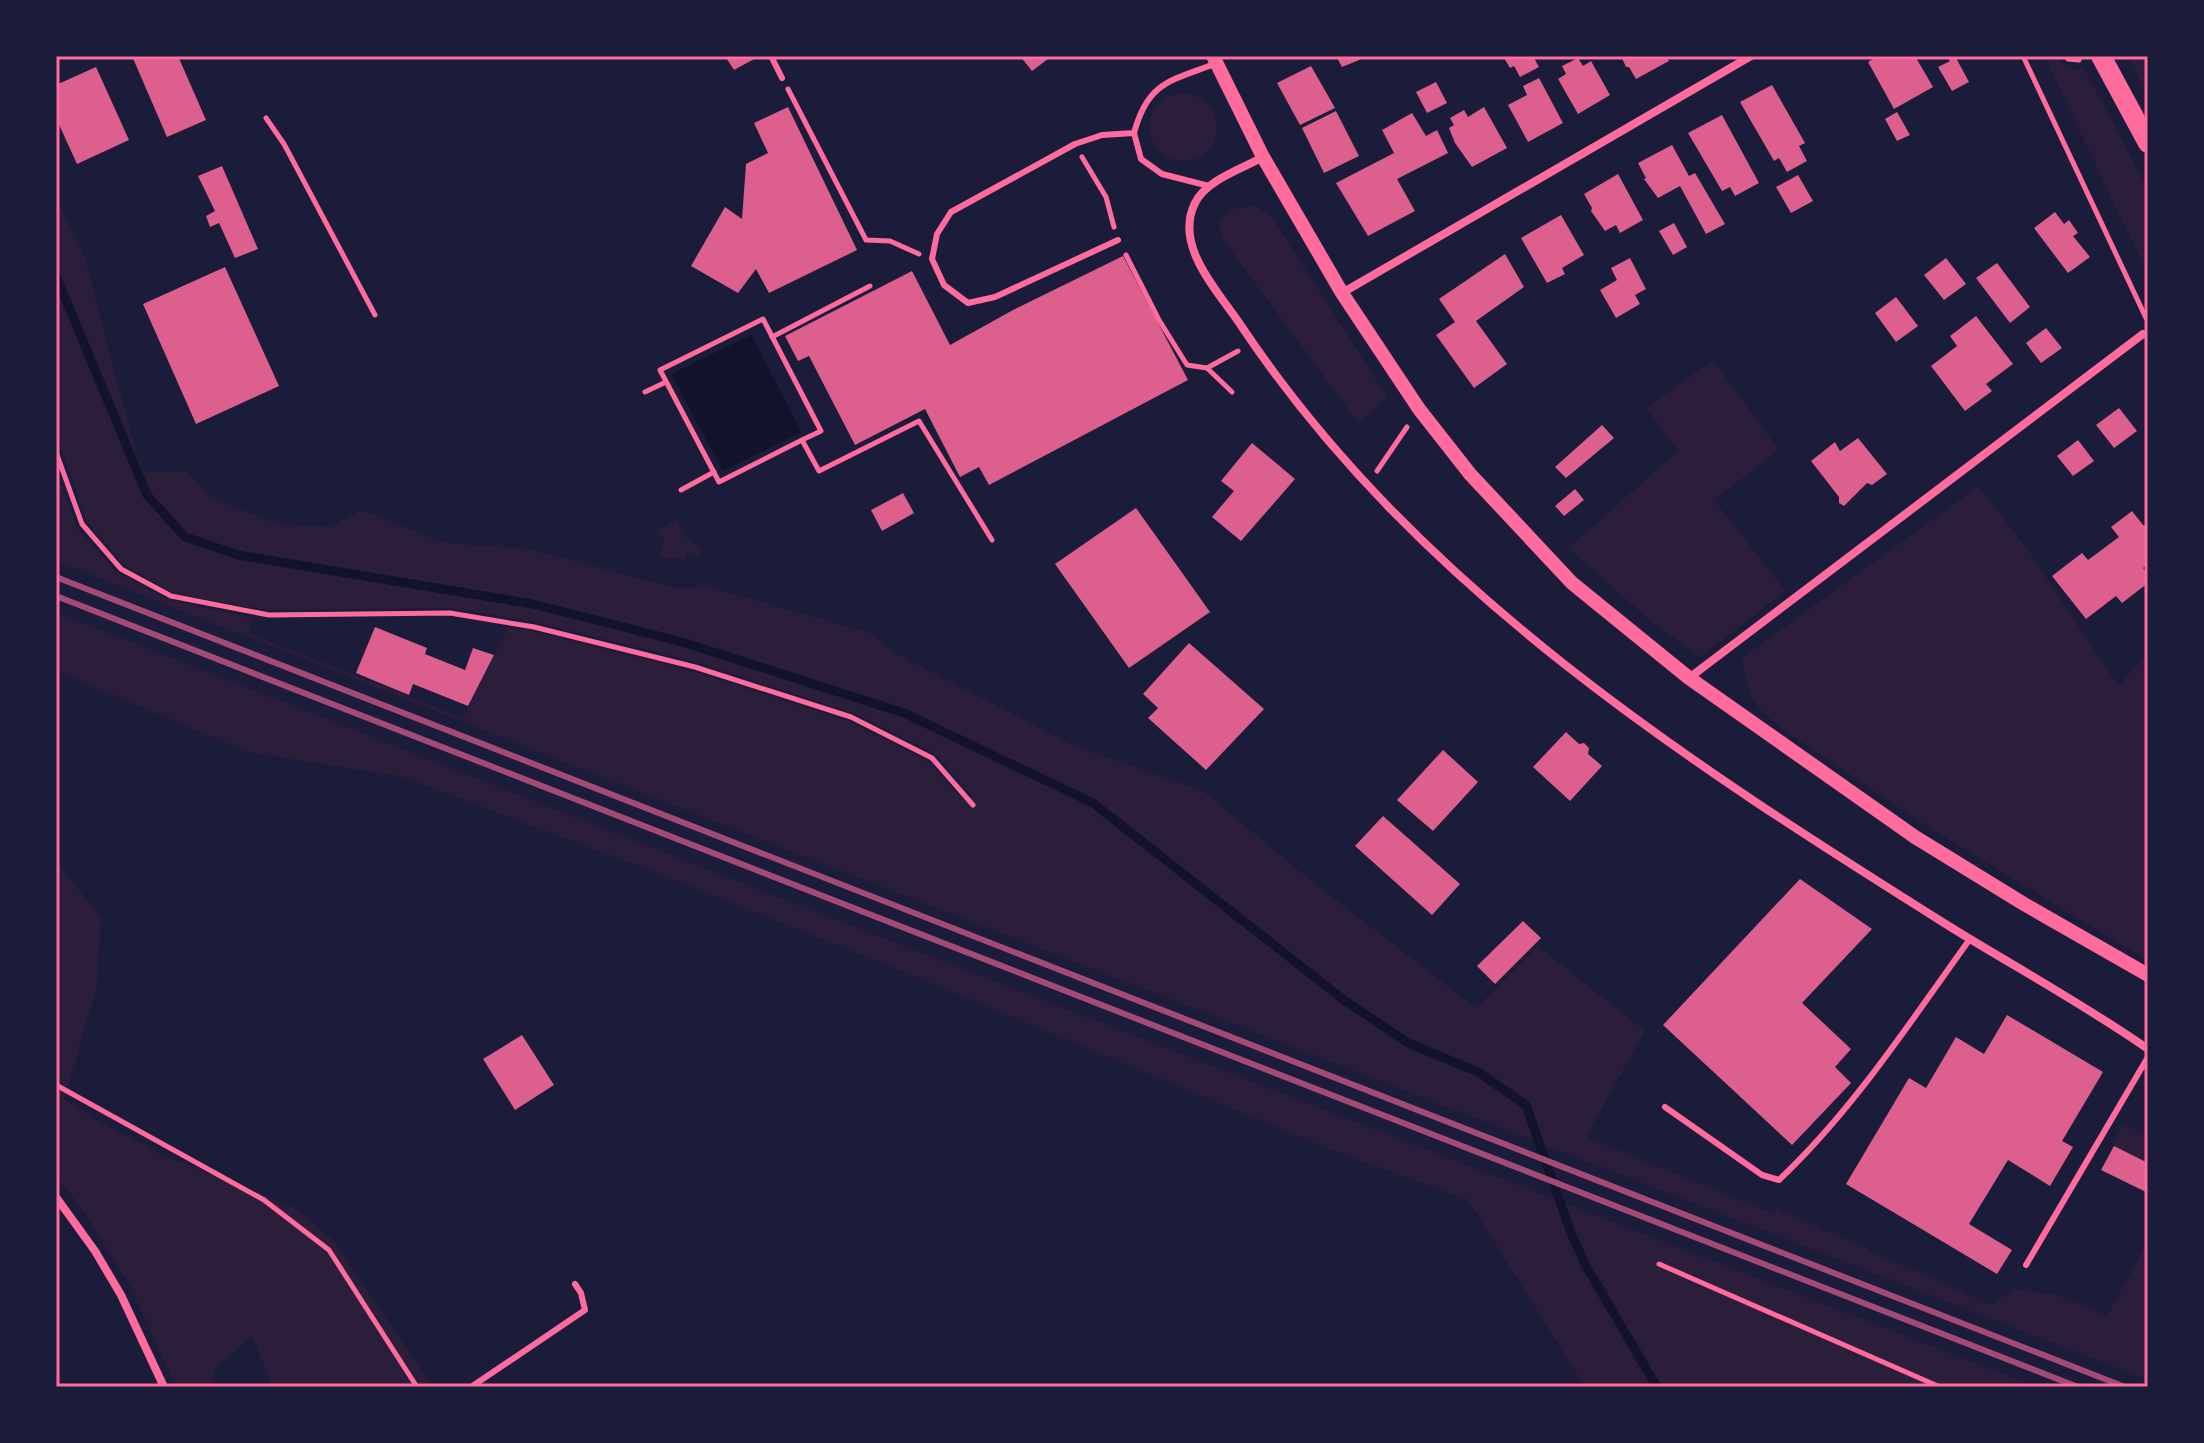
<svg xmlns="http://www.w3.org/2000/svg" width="2204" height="1443" viewBox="0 0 2204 1443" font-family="'Exo 2',sans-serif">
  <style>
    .green { fill: #2a1e3b }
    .water { fill: #12122b }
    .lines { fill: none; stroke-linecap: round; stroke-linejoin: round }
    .stream { stroke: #12122b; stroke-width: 9 }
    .building { fill: #dd5f8e }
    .path { stroke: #ff6b9d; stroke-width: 5 }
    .service { stroke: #ff6b9d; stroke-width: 6 }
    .minor { stroke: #ff6b9d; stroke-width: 8 }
    .tertiary { stroke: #ff6b9d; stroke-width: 14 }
    .primary { stroke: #ff6b9d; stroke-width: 20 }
    .rail { stroke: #a44b75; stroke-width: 6 }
    .neatline { fill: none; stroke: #ff6b9d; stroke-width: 3 }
  </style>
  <rect width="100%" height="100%" fill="#1b1b3a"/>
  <g class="green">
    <path d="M2044,56H2055C2064,67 2070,71 2084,68L2148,189V275Z"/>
    <path d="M2127,56H2148V98Z"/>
    <circle cx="1183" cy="127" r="34"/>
    <path d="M56,199L83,251L137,456L144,472L186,471L210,497L278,524L330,527L362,510L445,543L528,549L676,588L710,587L871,633L890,650L1072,745L1203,791L1309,879L1476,1008L1538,946L1645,1031L1586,1137L1772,1213L1776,1208L1992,1305L2013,1289L2057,1295L2107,1316L2148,1240V1380L708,819L56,561V472L76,526L117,573L169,600L253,618L249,633L463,718L508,628L532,631L693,671L848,721L929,762L958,795L974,798L935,754L853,713L696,662L535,622L450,608L269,610L220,602L173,593L124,565L87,522L56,433Z"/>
    <path d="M1254,206L1272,217L1388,398L1358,423L1222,238L1218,222L1230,209Z"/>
    <path d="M1713,360L1779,450L1714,500L1786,591L1700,657L1648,619L1569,548L1678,451L1646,408Z"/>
    <path d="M1979,486L2028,550L2118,686L2148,654V961L1933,830L1788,733L1762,712L1749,693L1742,658Z"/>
    <path d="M677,519L687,539L702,548L699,558L687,553L685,560L658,557L665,541L657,530Z"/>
    <path d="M56,612L691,863L2037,1387H1585L1468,1200L1329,1149L902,971L644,868L403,777L248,752L56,671Z"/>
    <path d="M56,861L101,918L97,986L64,1099L98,1121L163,1155L297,1209L333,1240L433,1387H273L252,1336L213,1370L217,1387H176L129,1284L83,1210L56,1176Z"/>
    <path d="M2123,1124L2148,1135V1163L2112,1145Z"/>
  </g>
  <path class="water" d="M752,335L801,432L723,471L671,374Z"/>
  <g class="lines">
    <path class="stream" d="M56,276L147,495L185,537L238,555L533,604L682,642L904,713L1093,803L1344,1000L1408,1043L1478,1072L1526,1105L1571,1233L1586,1266L1657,1387"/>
  </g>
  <g class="building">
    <path d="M132,56H178L206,120L167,137Z"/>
    <path d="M725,56H755L756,58L734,70Z"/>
    <path d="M1020,56H1052L1032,71Z"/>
    <path d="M1336,56H1369L1342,67Z"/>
    <path d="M1503,56H1533L1539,67L1520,77L1514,66L1510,68Z"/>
    <path d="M1621,56H1666L1669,61L1636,79L1629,67H1626Z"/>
    <path d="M1878,56H1915L1933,87L1894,109L1868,62Z"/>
    <path d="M1947,56H1955L1969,82L1952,91L1938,67L1950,61Z"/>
    <path d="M1578,58L1583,66L1591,61L1610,95L1578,114L1558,79L1566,74L1562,66Z"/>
    <path d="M1311,66L1335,108L1300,125L1277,83Z"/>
    <path d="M96,67L129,140L77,164L56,118V85Z"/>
    <path d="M1539,78L1563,123L1528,142L1508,105L1527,95L1523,86Z"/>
    <path d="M1436,82L1447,103L1427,113L1416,92Z"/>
    <path d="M1772,85L1805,143L1799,146L1807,161L1787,172L1779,158L1774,161L1740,102Z"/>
    <path d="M788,107L857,250L769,293L756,269L738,293L691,266L725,207L742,219L746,164L768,153L754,123Z"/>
    <path d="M1484,107L1507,148L1472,167L1455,143L1449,128L1454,125L1450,118L1464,110L1468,117Z"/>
    <path d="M1336,111L1359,156L1324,173L1302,128Z"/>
    <path d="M1897,112L1910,135L1897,141L1885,119Z"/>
    <path d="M1412,113L1426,136L1437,130L1448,153L1397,179L1415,211L1368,236L1336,183L1394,153L1382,130Z"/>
    <path d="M1722,115L1759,183L1735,196L1730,187L1722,191L1688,133Z"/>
    <path d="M1672,145L1689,176L1695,173L1725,224L1706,234L1680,186L1658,198L1644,179L1646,178L1638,163Z"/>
    <path d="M222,166L258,249L235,258L219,223L210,227L206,216L215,211L198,176Z"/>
    <path d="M1618,174L1643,220L1620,233L1616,225L1605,231L1591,211L1592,208L1584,194Z"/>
    <path d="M1798,175L1813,201L1791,213L1776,187Z"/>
    <path d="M2055,212L2064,224L2069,220L2078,233L2073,236L2090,257L2068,273L2034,228Z"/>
    <path d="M1561,215L1584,255L1562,268L1565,274L1547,283L1521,238Z"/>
    <path d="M1674,223L1687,247L1673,255L1659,231Z"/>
    <path d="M1505,254L1524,287L1476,321L1507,364L1474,388L1436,335L1455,322L1439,299Z"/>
    <path d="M1123,256L1188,380L989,485L979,467L960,477L925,409L855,445L809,356L798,361L785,336L912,271L950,345L1013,310Z"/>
    <path d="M1630,258L1646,289L1635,295L1640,304L1616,318L1600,290L1617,280L1611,268Z"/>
    <path d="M1946,258L1966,284L1944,300L1924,275Z"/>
    <path d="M1997,263L2030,307L2010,323L1976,278Z"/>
    <path d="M225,267L279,386L196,424L143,304Z"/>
    <path d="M1896,297L1918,326L1896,342L1875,313Z"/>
    <path d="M1976,316L2013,364L1986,384L1992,391L1965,411L1931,366L1957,346L1950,336Z"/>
    <path d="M2046,328L2062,348L2041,363L2026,343Z"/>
    <path d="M2119,408L2137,431L2114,448L2096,425Z"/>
    <path d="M1602,425L1614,438L1566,478L1555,467Z"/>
    <path d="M1858,438L1887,474L1872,485L1867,483L1844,506L1839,503V497L1811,461L1835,442L1840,451Z"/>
    <path d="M2078,440L2094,461L2073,476L2057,456Z"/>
    <path d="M1252,443L1295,479L1241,541L1212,517L1234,491L1221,481Z"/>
    <path d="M1575,489L1584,500L1564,516L1555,506Z"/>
    <path d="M903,493L914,513L882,531L871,510Z"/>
    <path d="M1136,508L1210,612L1129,668L1055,564Z"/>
    <path d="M2132,511L2143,525H2148V564L2143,568L2148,574V583L2122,603L2116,596L2086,619L2052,576L2082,553L2088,560L2119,537L2111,527Z"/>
    <path d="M375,627L427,648L425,654L465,670L473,648L494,655L468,706L413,684L409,695L356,673Z"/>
    <path d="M1189,643L1264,709L1206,770L1148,718L1158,708L1143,694Z"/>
    <path d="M1566,732L1579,744L1584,743L1589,748L1588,754L1602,766L1570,801L1533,767Z"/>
    <path d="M1443,750L1478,782L1433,831L1397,800Z"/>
    <path d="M1383,816L1460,884L1432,915L1355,846Z"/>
    <path d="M1800,879L1872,929L1802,1003L1851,1049L1835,1067L1851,1083L1792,1145L1663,1025Z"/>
    <path d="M1523,921L1541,938L1495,984L1477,966Z"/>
    <path d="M2007,1015L2103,1072L2062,1141L2073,1147L2050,1186L2008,1160L1969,1224L2012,1250L1997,1274L1846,1184L1909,1078L1926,1088L1956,1037L1984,1054Z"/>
    <path d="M522,1035L554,1085L515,1110L483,1059Z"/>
    <path d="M2114,1146L2148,1163V1193L2101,1170Z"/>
  </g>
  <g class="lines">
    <g class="path">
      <path d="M2023,56L2146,318"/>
      <path d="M2066,56L2068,59L2079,60"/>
      <path d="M788,89L866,240L890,241L919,254"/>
      <path d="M266,118L284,144L375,315"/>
      <path d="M1082,157L1106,197L1114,227"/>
      <path d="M1126,255L1159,320L1187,365L1207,368L1238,351"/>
      <path d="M772,337L870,286"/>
      <path d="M1207,368L1232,392"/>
      <path d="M645,392L666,382"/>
      <path d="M802,440L719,482L660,370L763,319L821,431L802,440L819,471L919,421L992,540"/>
      <path d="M56,452L82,524L121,569L171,596L269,615L450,613L534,627L695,667L851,717L932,758L973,805"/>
      <path d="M1377,471L1407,427"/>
      <path d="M681,490L714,472"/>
      <path d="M56,1085L264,1200L329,1250L417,1387"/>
      <path d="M1659,1264L1940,1387"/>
    </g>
    <g class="service">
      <path d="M771,56L782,78"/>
      <path d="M1134,133L1141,159L1162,174L1209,186"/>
      <path d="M1118,240L995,297L968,303L944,285L932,259L937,234L951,212L1075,144L1102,135L1134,133C1148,81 1171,81 1217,63"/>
      <path d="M1665,1107L1762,1175L1779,1180C1854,1109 1910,1022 1970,939"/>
      <path d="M2026,1265L2148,1057"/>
      <path d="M471,1387L585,1310L581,1293L575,1284"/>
    </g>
    <g class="minor">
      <path d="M1263,157C1242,169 1206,180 1195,203C1173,247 1220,293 1242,327C1417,589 1689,763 1952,928C2017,968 2085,1005 2148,1049"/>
      <path d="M1342,293L1751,56"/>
      <path d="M1689,678L2143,334"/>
      <path d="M56,1197L95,1251L121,1295L164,1387"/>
    </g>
    <path class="tertiary" d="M1213,56L1263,157L1342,293L1419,409L1470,474L1572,583L1689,678L1915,837L2024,904L2148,975"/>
    <path class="primary" d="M2101,56L2148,143"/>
    <g class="rail">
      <path d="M56,577L2125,1387"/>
      <path d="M56,596L2078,1387"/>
    </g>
  </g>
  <rect width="2204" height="1443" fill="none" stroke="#1b1b3a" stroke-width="116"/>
  <rect x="58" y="58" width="2088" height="1327" class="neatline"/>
</svg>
